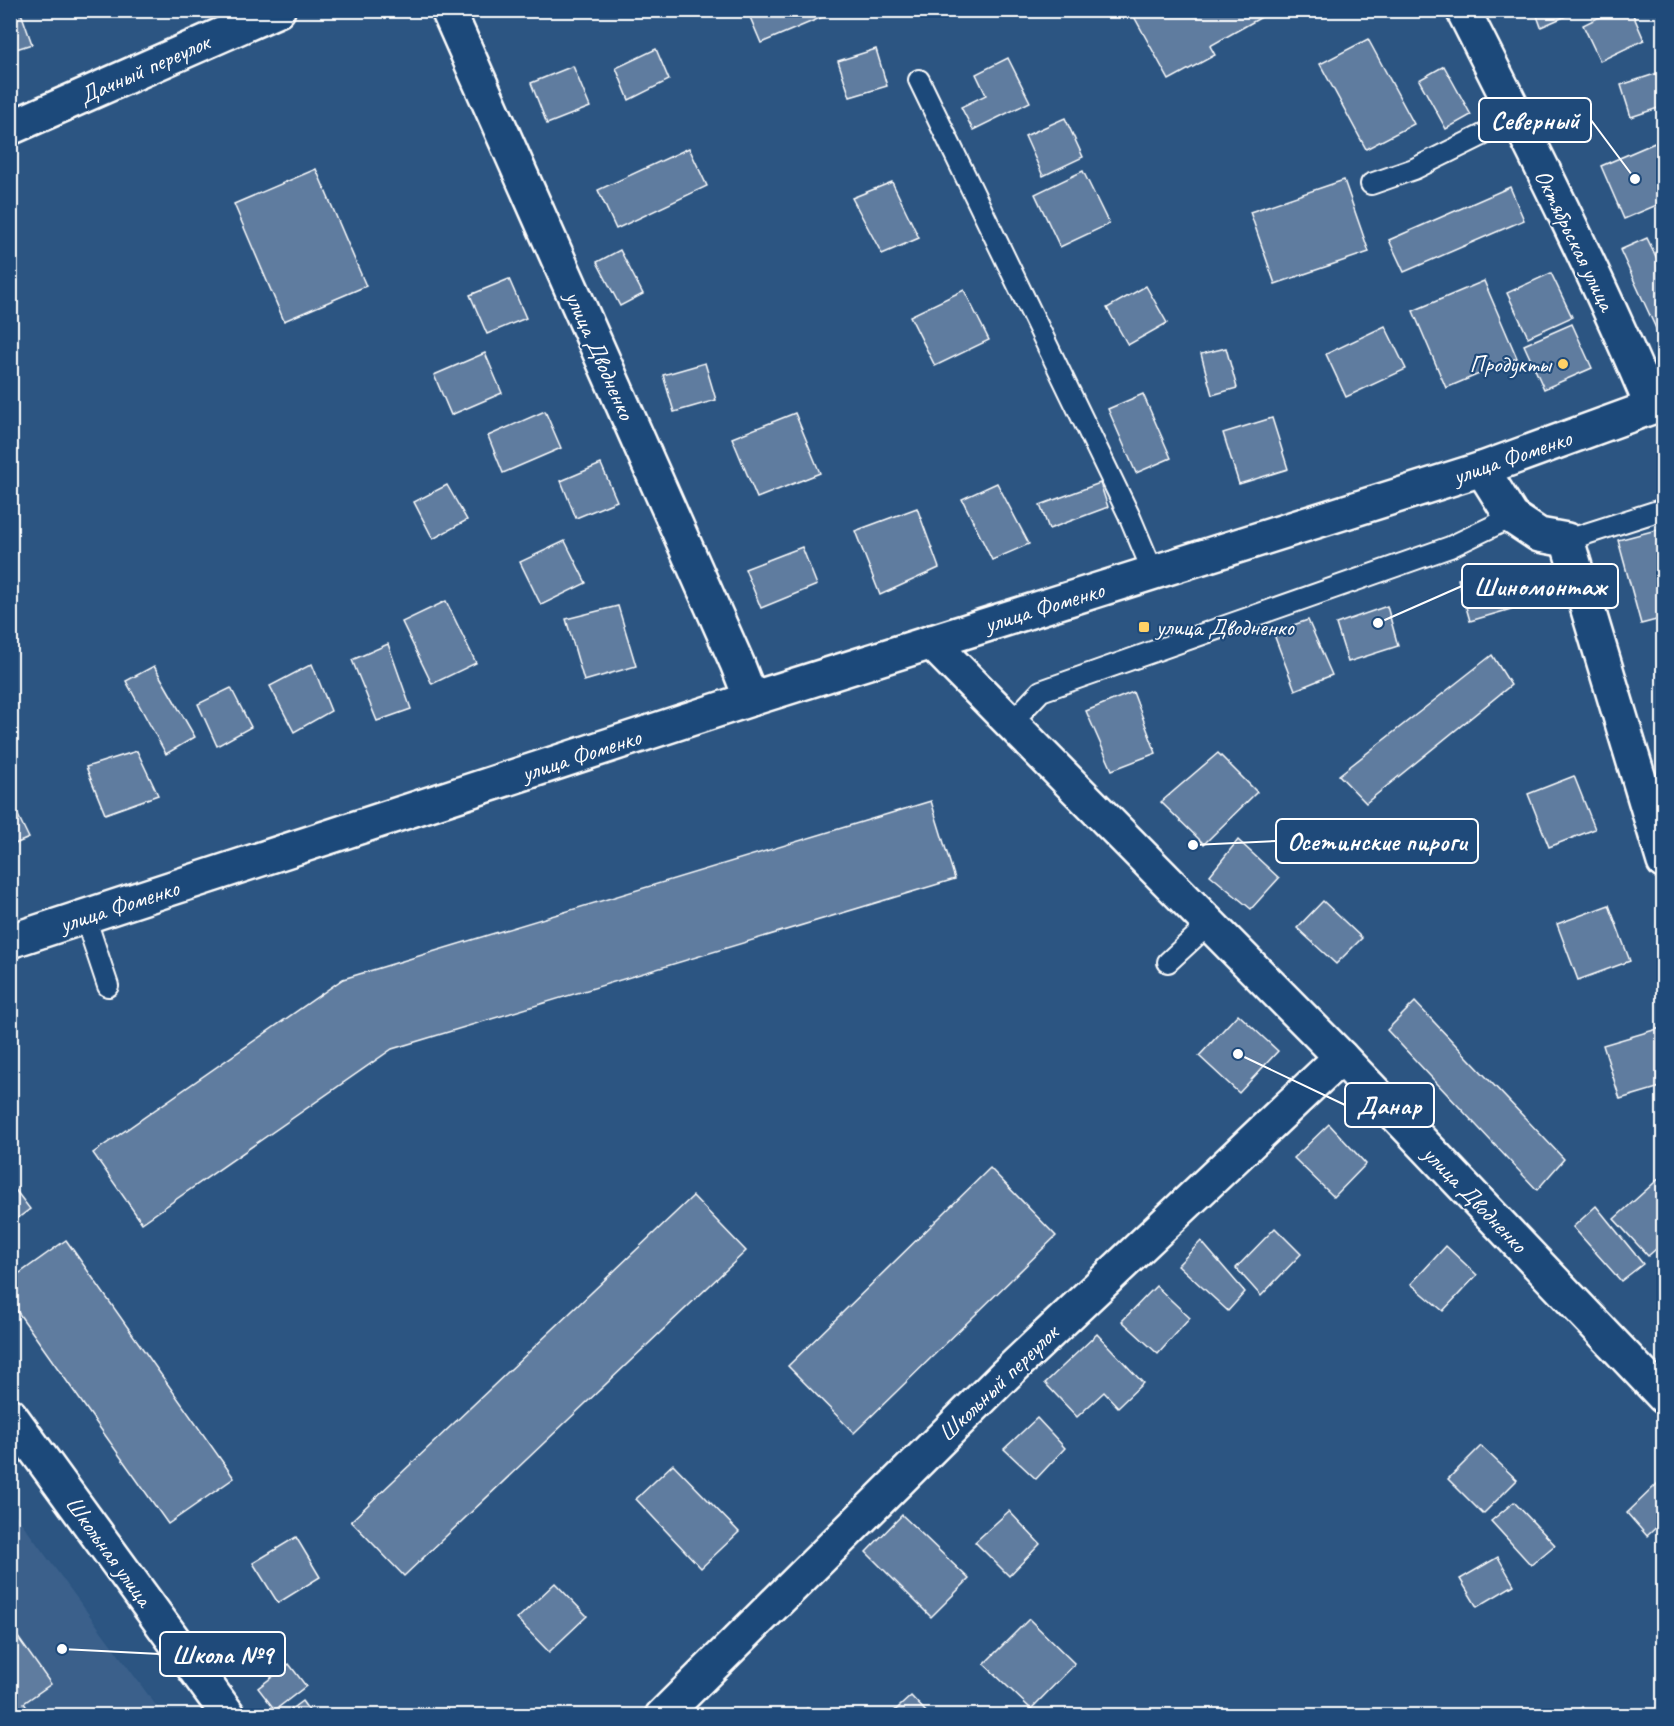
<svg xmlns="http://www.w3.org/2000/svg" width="1674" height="1726" viewBox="0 0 1674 1726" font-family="Caveat,sans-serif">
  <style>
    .built { fill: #3b618b }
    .building { fill: #5e7c9f; stroke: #fff; stroke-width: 1.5 }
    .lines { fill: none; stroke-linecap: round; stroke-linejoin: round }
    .service-casing { stroke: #fff; stroke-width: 24 }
    .minor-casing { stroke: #fff; stroke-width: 38 }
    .tertiary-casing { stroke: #fff; stroke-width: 38 }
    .secondary-casing { stroke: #fff; stroke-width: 38 }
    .service { stroke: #1f4a7a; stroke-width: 20 }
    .minor { stroke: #1f4a7a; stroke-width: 33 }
    .tertiary { stroke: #1f4a7a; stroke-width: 33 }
    .secondary { stroke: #1f4a7a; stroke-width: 33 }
    .poi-dot { fill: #ffd166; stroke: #1f4a7a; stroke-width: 2 }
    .labels { text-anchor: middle; stroke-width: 4.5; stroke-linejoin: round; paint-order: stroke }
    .street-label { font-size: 24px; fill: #fff; stroke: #1f4a7a }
    .poi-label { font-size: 24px; fill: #fff; stroke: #1f4a7a; text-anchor: end }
    .leader { fill: none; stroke: #fff; stroke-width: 2 }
    .callout-dot { fill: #fff; stroke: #1f4a7a; stroke-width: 2 }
    .callout { fill: #1f4a7a; stroke: #fff; stroke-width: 2 }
    .callout-label { font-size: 26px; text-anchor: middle; font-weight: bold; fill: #fff }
  </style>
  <rect width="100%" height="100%" fill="#2c5582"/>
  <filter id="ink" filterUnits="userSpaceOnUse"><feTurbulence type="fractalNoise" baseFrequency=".0167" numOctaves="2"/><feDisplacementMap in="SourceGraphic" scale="12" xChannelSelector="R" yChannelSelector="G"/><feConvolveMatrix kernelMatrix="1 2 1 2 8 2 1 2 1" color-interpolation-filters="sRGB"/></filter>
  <g filter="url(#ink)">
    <path class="built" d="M10,1507L65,1582L163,1715H11Z"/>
    <g class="building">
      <path d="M10,10H20L32,44L10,51Z"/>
      <path d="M747,10H831L832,13L761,43Z"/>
      <path d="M1274,10L1210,46L1215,55L1169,80L1131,11Z"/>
      <path d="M1535,10H1580L1541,27Z"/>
      <path d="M1614,10H1631L1644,40L1600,61L1583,25Z"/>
      <path d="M1368,39L1414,124L1366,149L1320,64Z"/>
      <path d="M656,49L669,80L629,100L616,68Z"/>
      <path d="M876,49L887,86L850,97L838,61Z"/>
      <path d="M1008,58L1030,102L973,130L961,107L986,95L976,74Z"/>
      <path d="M573,66L590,107L547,124L531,83Z"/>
      <path d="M1444,66L1471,115L1446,129L1419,80Z"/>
      <path d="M1658,73L1664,92V106L1631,117L1621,85Z"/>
      <path d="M1065,118L1083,157L1043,176L1025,136Z"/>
      <path d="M1664,139V202L1624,219L1601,166Z"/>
      <path d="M689,148L707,186L616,229L598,190Z"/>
      <path d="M316,169L366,286L284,321L234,204Z"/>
      <path d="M1083,171L1109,224L1060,247L1035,194Z"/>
      <path d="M1344,180L1369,252L1275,284L1250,212Z"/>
      <path d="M892,182L919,238L882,254L852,198Z"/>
      <path d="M1510,187L1524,220L1404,272L1389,240Z"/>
      <path d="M1647,238L1664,273V346L1620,250Z"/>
      <path d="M620,250L643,294L620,306L597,262Z"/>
      <path d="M1551,273L1572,317L1528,337L1507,293Z"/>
      <path d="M509,279L526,318L487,334L470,295Z"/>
      <path d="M1484,281L1517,358L1446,388L1413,311Z"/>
      <path d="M1146,286L1167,323L1128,345L1107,308Z"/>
      <path d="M964,290L989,340L935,366L910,316Z"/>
      <path d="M1572,324L1592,368L1544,389L1524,345Z"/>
      <path d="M1385,326L1406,369L1346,397L1326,354Z"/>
      <path d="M1226,348L1237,388L1212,395L1201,354Z"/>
      <path d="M485,353L502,393L451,415L434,375Z"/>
      <path d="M705,363L716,400L674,412L663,375Z"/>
      <path d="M1143,394L1171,458L1136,473L1108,409Z"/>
      <path d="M545,411L561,448L503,473L488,436Z"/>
      <path d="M795,413L820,473L757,498L732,438Z"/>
      <path d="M1272,418L1288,469L1239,484L1223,433Z"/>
      <path d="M601,464L617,501L576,518L561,481Z"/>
      <path d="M997,483L1029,544L992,560L962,499Z"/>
      <path d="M1100,483L1108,507L1049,529L1040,505Z"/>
      <path d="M447,485L467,520L433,539L414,502Z"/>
      <path d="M917,508L939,568L880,595L855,531Z"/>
      <path d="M1664,528V618L1641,624L1618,540Z"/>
      <path d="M565,541L586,583L541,605L520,562Z"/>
      <path d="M802,547L817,585L761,608L745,569Z"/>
      <path d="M1506,565L1518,607L1470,621L1458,579Z"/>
      <path d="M446,601L476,663L432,684L402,622Z"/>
      <path d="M618,606L636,666L584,681L566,619Z"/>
      <path d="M1387,606L1398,646L1348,662L1336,624Z"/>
      <path d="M1308,620L1332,675L1295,690L1273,632Z"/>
      <path d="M388,644L411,709L377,721L352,660Z"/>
      <path d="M1492,655L1511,685L1366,803L1339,775Z"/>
      <path d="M312,664L331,711L294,732L270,686Z"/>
      <path d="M154,666L195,737L166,754L126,681Z"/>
      <path d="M231,688L251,727L217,746L198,704Z"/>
      <path d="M1133,692L1156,753L1112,770L1086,711Z"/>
      <path d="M137,751L158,795L105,814L86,767Z"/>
      <path d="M1218,753L1257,792L1204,844L1161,802Z"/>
      <path d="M1574,776L1595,829L1549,847L1528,794Z"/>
      <path d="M10,799L29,838L10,846Z"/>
      <path d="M931,801L955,879L392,1049L142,1223L93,1153L343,979Z"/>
      <path d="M1238,840L1279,878L1251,909L1210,875Z"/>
      <path d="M1323,901L1362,938L1336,964L1297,928Z"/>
      <path d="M1609,905L1630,961L1578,980L1557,924Z"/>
      <path d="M1415,1002L1564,1159L1537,1190L1387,1030Z"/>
      <path d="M1238,1014L1278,1051L1239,1093L1199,1056Z"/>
      <path d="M1664,1027V1086L1620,1099L1603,1045Z"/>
      <path d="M1329,1124L1366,1164L1334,1197L1294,1158Z"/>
      <path d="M990,1168L1056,1236L854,1433L788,1366Z"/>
      <path d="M1664,1174V1242L1648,1256L1614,1219Z"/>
      <path d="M10,1183L30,1209L10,1224Z"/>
      <path d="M693,1196L746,1251L404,1576L351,1521Z"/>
      <path d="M1596,1206L1643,1264L1621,1281L1573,1227Z"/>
      <path d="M1275,1228L1301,1254L1261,1296L1236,1268Z"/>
      <path d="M66,1240L234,1478L168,1524L10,1301V1280Z"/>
      <path d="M1201,1241L1245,1292L1228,1311L1178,1265Z"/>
      <path d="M1446,1246L1477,1275L1443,1311L1411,1284Z"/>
      <path d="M1156,1286L1190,1318L1158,1354L1122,1321Z"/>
      <path d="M1664,1312V1326L1656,1318Z"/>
      <path d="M1097,1334L1143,1383L1118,1407L1104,1392L1077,1417L1045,1383Z"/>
      <path d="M1037,1418L1065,1448L1036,1479L1004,1449Z"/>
      <path d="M1481,1446L1517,1480L1483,1514L1448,1479Z"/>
      <path d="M673,1464L739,1532L701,1568L636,1499Z"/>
      <path d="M1659,1482L1664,1487V1520L1647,1536L1627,1513Z"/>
      <path d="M1514,1502L1555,1545L1531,1565L1491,1521Z"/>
      <path d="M1009,1511L1040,1544L1009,1576L975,1542Z"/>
      <path d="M902,1515L969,1579L931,1617L866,1552Z"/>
      <path d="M296,1537L320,1577L278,1603L253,1563Z"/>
      <path d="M1498,1557L1514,1585L1477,1607L1460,1579Z"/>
      <path d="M555,1583L587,1616L549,1652L517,1619Z"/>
      <path d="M1029,1619L1075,1664L1031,1709L984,1664Z"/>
      <path d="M10,1626L51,1684L24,1703L32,1716H10Z"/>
      <path d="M289,1664L306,1686L275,1710L258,1688Z"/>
      <path d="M911,1696L930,1716H889Z"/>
      <path d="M302,1701L313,1716H282Z"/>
      <path d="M1582,1707L1589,1716H1572Z"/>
      <path d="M807,1708L815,1716H799Z"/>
    </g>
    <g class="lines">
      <defs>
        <g id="service">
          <path d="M919,80L1129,515L1153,572"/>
          <path d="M1371,184L1414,169L1517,118"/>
          <path d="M1567,540L1664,509"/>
          <path d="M1011,723L1041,691L1450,547L1512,517"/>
          <path d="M85,917L108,986"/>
          <path d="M1168,962L1209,924"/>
        </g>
        <g id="minor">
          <path d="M448,10L737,663L751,699"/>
          <path d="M10,128L278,10"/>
          <path d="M1482,469L1512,517L1539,535L1567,540L1664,862"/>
          <path d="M10,1415L229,1716"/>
          <path d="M662,1716L1005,1375L1341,1057"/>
        </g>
        <path id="tertiary" d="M931,642L1341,1057L1664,1397"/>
        <path id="secondary" d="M10,941L751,699L1482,469L1652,407C1596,272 1529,141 1463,10"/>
      </defs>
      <use href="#service" class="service-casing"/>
      <use href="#minor" class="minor-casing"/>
      <use href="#tertiary" class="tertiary-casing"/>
      <use href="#secondary" class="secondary-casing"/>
      <use href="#service" class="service"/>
      <use href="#minor" class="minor"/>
      <use href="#tertiary" class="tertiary"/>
      <use href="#secondary" class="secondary"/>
    </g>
  </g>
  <g class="poi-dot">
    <circle cx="1563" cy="364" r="6"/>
    <rect x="1138" y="621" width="12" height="12" rx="3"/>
  </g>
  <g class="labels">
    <g class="street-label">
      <text transform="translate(144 69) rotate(-24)" y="8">Дачный переулок</text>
      <text transform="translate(1575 240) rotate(64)" y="8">Октябрьская улица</text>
      <text transform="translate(600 355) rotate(66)" y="8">улица Дводненко</text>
      <text transform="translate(1512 457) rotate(-19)" y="8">улица Фоменко</text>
      <text transform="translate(1044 607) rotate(-17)" y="8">улица Фоменко</text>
      <text transform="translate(581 755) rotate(-18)" y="8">улица Фоменко</text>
      <text transform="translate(119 906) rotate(-18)" y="8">улица Фоменко</text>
      <text transform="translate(1475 1199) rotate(46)" y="8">улица Дводненко</text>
      <text transform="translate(998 1383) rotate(-44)" y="8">Школьный переулок</text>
      <text transform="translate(109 1551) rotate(54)" y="8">Школьная улица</text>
    </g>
    <g class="poi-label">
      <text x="1551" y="372">Продукты</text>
      <text x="1156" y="635" text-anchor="start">улица Дводненко</text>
    </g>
  </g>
  <path class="leader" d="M1635 179L1591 120M1378 623L1462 586M1193 845L1276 841M1238 1054L1345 1105M62 1649L160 1654"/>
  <g class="callout-dot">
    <circle cx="1635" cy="179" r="6"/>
    <circle cx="1378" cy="623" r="6"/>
    <circle cx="1193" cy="845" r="6"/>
    <circle cx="1238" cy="1054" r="6"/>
    <circle cx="62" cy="1649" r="6"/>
  </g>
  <g class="callout">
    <rect x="1479" y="98" width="112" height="44" rx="6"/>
    <rect x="1462" y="564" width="156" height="44" rx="6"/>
    <rect x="1276" y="819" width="202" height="44" rx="6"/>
    <rect x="1345" y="1083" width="89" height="44" rx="6"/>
    <rect x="160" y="1632" width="125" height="44" rx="6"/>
  </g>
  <g class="callout-label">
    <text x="1535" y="129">Северный</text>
    <text x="1540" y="595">Шиномонтаж</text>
    <text x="1377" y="850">Осетинские пироги</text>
    <text x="1389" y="1114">Данар</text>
    <text x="222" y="1663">Школа №9</text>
  </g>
  <rect width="1674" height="1726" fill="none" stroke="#1f4a7a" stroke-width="36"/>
  <rect x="18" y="18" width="1638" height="1690" fill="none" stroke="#fff" stroke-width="2" filter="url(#ink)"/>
</svg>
